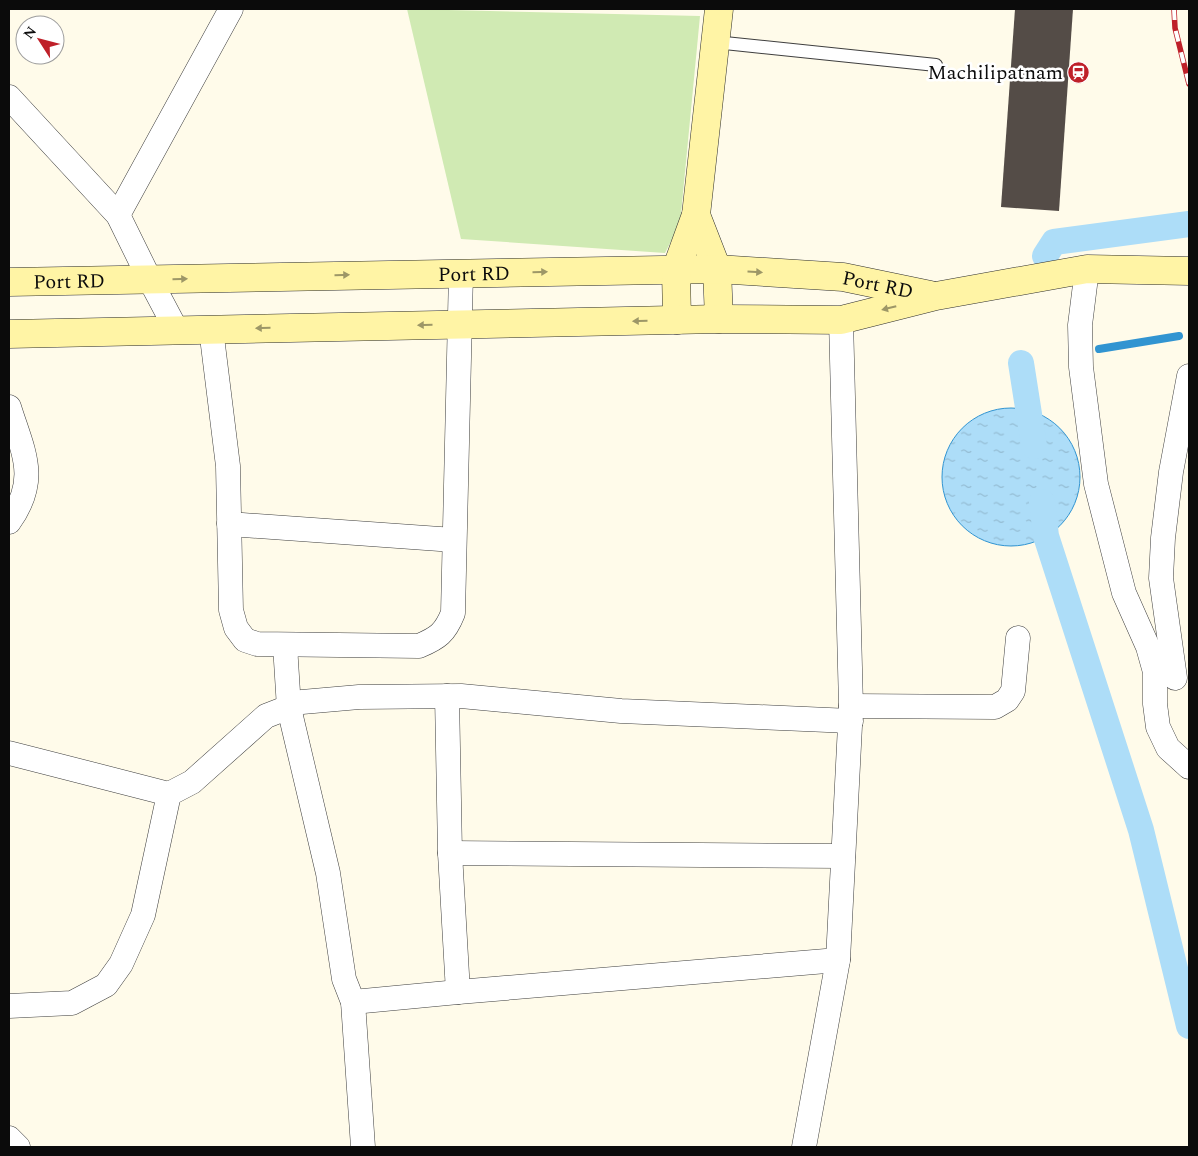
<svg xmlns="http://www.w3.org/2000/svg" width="1198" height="1156" viewBox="0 0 1198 1156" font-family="Spectral,serif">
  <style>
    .park { fill: #d0eab3 }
    .water { fill: url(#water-ripples); stroke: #3194d1 }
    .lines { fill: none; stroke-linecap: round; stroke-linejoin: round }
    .stream { stroke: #3194d1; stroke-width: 8 }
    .canal { stroke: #adddf8; stroke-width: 26 }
    .building { fill: #544c47 }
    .service-casing { stroke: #3e3e3e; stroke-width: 14 }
    .minor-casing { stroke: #3e3e3e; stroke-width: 25 }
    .secondary-casing { stroke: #2d2d2d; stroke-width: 29 }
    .service { stroke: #fff; stroke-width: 12 }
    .minor { stroke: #fff; stroke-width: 24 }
    .secondary { stroke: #fff4a5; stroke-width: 28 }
    .rail-casing { stroke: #bf2029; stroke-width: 5.5 }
    .rail { stroke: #fff; stroke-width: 4; stroke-dasharray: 11; stroke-linecap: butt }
    .oneway { fill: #9d9767 }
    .labels { text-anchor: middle; stroke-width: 5; stroke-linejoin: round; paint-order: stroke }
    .poi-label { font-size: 20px; fill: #0b0b0b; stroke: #fff; text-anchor: end }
    .street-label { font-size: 20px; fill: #0b0b0b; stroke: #fff }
  </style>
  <defs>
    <pattern id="water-ripples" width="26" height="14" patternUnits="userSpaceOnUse" patternTransform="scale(1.25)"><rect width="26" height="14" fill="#adddf8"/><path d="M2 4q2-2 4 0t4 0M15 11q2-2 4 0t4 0" fill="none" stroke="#94bcd3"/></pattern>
  </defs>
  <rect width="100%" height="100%" fill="#fffbea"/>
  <path class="park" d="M407,9L700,16L680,224L665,253L461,239Z"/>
  <circle class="water" cx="1011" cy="477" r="69"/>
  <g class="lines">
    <path class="stream" d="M1099,349L1179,336"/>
    <g class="canal">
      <path d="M1045,256L1054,242L1189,224"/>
      <path d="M1021,363L1034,446"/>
      <path d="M1042,502L1046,536L1141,830L1189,1026"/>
    </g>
  </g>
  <path class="building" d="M1015,9H1073L1059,211L1001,207Z"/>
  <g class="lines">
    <defs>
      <path id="service" d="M715,42L936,65"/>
      <g id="minor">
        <path d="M9,97L118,215L150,280L177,331"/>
        <path d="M118,215L231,9"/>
        <path d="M1087,269L1080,325L1081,367L1096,484L1124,593L1148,647L1155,672V704L1158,727L1168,748L1189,767"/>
        <path d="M211,329L228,466L231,610L236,628L245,640L257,644L419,646C438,638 445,633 453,613L461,273"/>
        <path d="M9,407C23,452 40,479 9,522"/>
        <path d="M229,524L454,540"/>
        <path d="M285,645L289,708L328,873L344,979L353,1002L363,1147"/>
        <path d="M1175,678L1161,578L1163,538L1171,472L1189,376"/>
        <path d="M447,696L450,853"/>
        <path d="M851,706L995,707L1007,700L1013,691L1018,638"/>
        <path d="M9,753L169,794L192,782L266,716L302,702L359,697L461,696L621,711L851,721"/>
        <path d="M838,960L458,992L450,853L843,856"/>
        <path d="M353,1002L458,992"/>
        <path d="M9,1006L72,1003L106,985L121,964L143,915L169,794"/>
        <path d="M9,1138L18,1147"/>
        <path d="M804,1147L838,960L851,706L841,320"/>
      </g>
      <g id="secondary">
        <path d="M696,215L717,269L719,319"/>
        <path id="s1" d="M9,282L717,269L843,277L930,295"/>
        <path d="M677,320L676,270L696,215L719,9"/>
        <path d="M9,334L719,319L841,320L936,296L1087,269L1189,271"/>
      </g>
    </defs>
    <use href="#service" class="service-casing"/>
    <use href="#minor" class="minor-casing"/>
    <use href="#secondary" class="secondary-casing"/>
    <use href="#service" class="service"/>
    <use href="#minor" class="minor"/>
    <use href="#secondary" class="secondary"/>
    <defs>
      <path id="rail" d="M1174,9L1175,28L1189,84"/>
    </defs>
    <use href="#rail" class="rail-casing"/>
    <use href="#rail" class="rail"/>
  </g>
  <defs><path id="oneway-solid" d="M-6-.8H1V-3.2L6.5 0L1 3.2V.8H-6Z" transform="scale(1.25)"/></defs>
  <g class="oneway">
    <use href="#oneway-solid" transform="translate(540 272) rotate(-1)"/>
    <use href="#oneway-solid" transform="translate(755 272) rotate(3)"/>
    <use href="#oneway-solid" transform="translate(342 275) rotate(-1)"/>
    <use href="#oneway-solid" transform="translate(180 279) rotate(-2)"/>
    <use href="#oneway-solid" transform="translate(889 308) rotate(166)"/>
    <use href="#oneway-solid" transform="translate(640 321) rotate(179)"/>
    <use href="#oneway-solid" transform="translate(425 325) rotate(179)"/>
    <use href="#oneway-solid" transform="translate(263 328) rotate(179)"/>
  </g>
  <defs>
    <symbol id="station-disc" viewBox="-11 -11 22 22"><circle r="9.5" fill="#bf2029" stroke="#fff"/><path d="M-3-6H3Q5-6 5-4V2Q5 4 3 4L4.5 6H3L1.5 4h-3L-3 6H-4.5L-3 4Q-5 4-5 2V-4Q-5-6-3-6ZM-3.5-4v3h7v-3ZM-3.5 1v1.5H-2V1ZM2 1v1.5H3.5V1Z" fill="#fff"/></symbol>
  </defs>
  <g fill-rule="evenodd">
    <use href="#station-disc" x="1066" y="60" width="25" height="25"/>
  </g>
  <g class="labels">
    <g class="poi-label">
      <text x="1063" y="79">Machilipatnam</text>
    </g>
    <g class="street-label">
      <text dy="7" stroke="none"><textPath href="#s1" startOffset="465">Port RD</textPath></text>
      <text dy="7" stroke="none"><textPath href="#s1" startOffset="60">Port RD</textPath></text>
      <text dy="7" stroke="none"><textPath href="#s1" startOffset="870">Port RD</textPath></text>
    </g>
  </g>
  <rect width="1198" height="1156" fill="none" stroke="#0b0b0b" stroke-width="20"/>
  <g transform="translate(40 40) rotate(306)"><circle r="24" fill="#ffffff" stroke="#9d9d9d"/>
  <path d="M0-4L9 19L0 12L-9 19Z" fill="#bf2029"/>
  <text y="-8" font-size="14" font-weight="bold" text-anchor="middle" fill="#0b0b0b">N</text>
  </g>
</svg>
